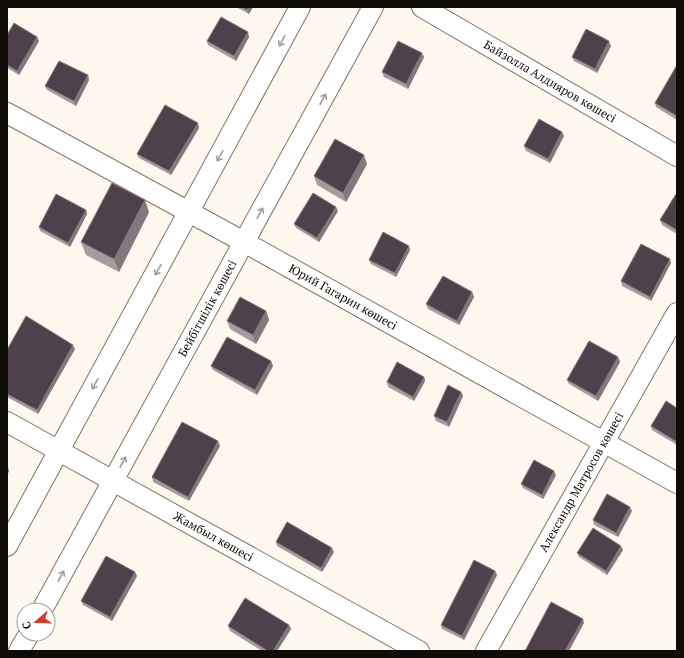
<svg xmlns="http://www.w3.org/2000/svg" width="684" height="658" viewBox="0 0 684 658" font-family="'PT Serif',serif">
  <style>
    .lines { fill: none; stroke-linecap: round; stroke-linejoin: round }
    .minor-casing { stroke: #7f7567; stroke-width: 22 }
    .minor { stroke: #fff; stroke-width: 20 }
    .wall { fill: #a69c9d }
    .shaded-wall { fill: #83787c }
    .building { fill: #4e414b; stroke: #83787c }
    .oneway { stroke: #9f9e9c }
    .labels { text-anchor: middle; stroke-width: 4; stroke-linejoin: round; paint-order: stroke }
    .street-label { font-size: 12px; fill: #0f0c07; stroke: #fff }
  </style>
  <rect width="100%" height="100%" fill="#fff8ef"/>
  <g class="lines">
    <defs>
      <g id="minor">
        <path id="s1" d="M422,7L677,156"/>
        <path id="s2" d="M7,113L244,242L677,483"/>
        <path id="s3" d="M7,422L419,651"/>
        <path d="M7,546L300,7"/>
        <path id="s4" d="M42,610L373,7"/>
        <path d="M19,651L29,634"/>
        <path id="s5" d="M486,651L677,313"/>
      </g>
    </defs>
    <use href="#minor" class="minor-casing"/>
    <use href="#minor" class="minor"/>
  </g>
  <g class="wall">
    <path d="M236,7H253L249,14Z"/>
    <path d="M7,35L37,37L39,41L19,75L7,68Z"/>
    <path d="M249,37L236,61L208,45L207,41Z"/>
    <path d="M611,46L597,73L574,61L572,57Z"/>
    <path d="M424,57L408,89L384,77L382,72Z"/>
    <path d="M677,65V120L656,107L655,103Z"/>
    <path d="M88,75L89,80L76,106L47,90L45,86Z"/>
    <path d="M199,128L171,175L139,158L137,154Z"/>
    <path d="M564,136L550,163L526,151L524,146Z"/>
    <path d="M367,164L346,202L317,185L314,176Z"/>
    <path d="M677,195V234L662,225L660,220Z"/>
    <path d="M86,210L87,214L70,247L40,231L39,227Z"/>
    <path d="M338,211L319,242L296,228L294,224Z"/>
    <path d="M149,212L119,272L86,255L81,242Z"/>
    <path d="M410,250L396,277L371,264L369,260Z"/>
    <path d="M671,263L651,301L622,286L621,281Z"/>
    <path d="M472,292L474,297L459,325L428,309L426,304Z"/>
    <path d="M266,311L269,320L256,344L230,329L227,321Z"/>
    <path d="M75,349L38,414L7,397V350Z"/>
    <path d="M618,357L620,362L598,401L569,384L567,380Z"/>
    <path d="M271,361L273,366L257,395L213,370L211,366Z"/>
    <path d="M424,377L425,381L414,401L388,387L387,382Z"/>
    <path d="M461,392L463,396L449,427L436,421L434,416Z"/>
    <path d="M677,408V445L652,430L651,426Z"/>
    <path d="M220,446L189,501L153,482L152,477Z"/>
    <path d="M556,475L543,499L523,488L521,484Z"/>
    <path d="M632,511L618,537L594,525L593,520Z"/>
    <path d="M276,542L334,552L322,572L277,546Z"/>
    <path d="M623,550L607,575L579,557L577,553Z"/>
    <path d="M495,571L497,575L464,640L442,629L441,625Z"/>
    <path d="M137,576L112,621L83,605L81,601Z"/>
    <path d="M289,625L291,629L277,651H262L230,631L228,626Z"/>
  </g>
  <g class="shaded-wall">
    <path d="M248,7H253L249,14L247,10Z"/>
    <path d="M248,32L249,37L236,61L234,56Z"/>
    <path d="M37,37L39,41L19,75L17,71Z"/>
    <path d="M609,41L611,46L597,73L595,69Z"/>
    <path d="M422,53L424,57L408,89L406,84Z"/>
    <path d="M88,75L89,80L76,106L74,101Z"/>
    <path d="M198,123L199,128L171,175L169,171Z"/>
    <path d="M562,132L564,136L550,163L548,159Z"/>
    <path d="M364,155L367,164L346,202L343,193Z"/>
    <path d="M145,200L149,212L119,272L114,259Z"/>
    <path d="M336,207L338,211L319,242L317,238Z"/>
    <path d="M86,210L87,214L70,247L68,243Z"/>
    <path d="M409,246L410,250L396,277L395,273Z"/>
    <path d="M670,259L671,263L651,301L650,297Z"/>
    <path d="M472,292L474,297L459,325L457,321Z"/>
    <path d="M266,311L269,320L256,344L253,335Z"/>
    <path d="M73,345L75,349L38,414L37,410Z"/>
    <path d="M618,357L620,362L598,401L596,396Z"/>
    <path d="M271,361L273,366L257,395L255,390Z"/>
    <path d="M424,377L425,381L414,401L413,397Z"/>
    <path d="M461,392L463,396L449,427L447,422Z"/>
    <path d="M218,441L220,446L189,501L188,497Z"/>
    <path d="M8,467L9,471L7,476V469Z"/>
    <path d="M554,471L556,475L543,499L542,495Z"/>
    <path d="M630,507L632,511L618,537L616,533Z"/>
    <path d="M621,546L623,550L607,575L606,571Z"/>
    <path d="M332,548L334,552L322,572L321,568Z"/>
    <path d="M495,571L497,575L464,640L462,636Z"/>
    <path d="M135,572L137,576L112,621L110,617Z"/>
    <path d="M583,619L584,623L569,651H565Z"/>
    <path d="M289,625L291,629L277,651H273Z"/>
  </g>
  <g class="building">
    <path d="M242,7H248L247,10Z"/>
    <path d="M221,17L248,32L234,56L207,41Z"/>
    <path d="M14,23L37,37L17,71L7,65V35Z"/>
    <path d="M586,29L609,41L595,69L572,57Z"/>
    <path d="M398,41L422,53L406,84L382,72Z"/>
    <path d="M59,61L88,75L74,101L45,86Z"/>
    <path d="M677,65V116L655,103Z"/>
    <path d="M165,105L198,123L169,171L137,154Z"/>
    <path d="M539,119L562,132L548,159L524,146Z"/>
    <path d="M335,139L364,155L343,193L314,176Z"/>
    <path d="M112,183L145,200L114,259L81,242Z"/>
    <path d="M313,193L336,207L317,238L294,224Z"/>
    <path d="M56,194L86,210L68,243L39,227Z"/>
    <path d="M676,194L677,195V230L660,220Z"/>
    <path d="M383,232L409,246L395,273L369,260Z"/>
    <path d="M641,244L670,259L650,297L621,281Z"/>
    <path d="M443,276L472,292L457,321L426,304Z"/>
    <path d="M240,297L266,311L253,335L227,321Z"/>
    <path d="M26,316L73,345L37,410L7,394V350Z"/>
    <path d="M227,337L271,361L255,390L211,366Z"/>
    <path d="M589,341L618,357L596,396L567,380Z"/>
    <path d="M397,362L424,377L413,397L387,382Z"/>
    <path d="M448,385L461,392L447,422L434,416Z"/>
    <path d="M666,401L677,408V442L651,426Z"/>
    <path d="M182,422L218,441L188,497L152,477Z"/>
    <path d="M534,460L554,471L542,495L521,484Z"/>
    <path d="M607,494L630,507L616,533L593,520Z"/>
    <path d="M287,522L332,548L321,568L276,542Z"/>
    <path d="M593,528L621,546L606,571L577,553Z"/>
    <path d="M106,556L135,572L110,617L81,601Z"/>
    <path d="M474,560L495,571L462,636L441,625Z"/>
    <path d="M245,598L289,625L273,651H268L228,626Z"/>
    <path d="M551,602L583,619L565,651H525Z"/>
  </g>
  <defs><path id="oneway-shaft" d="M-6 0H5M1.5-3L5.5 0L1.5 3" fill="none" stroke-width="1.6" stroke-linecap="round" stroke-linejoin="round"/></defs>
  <g class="oneway">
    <use href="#oneway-shaft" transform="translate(282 41) rotate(118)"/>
    <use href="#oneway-shaft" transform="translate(323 99) rotate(-61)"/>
    <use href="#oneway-shaft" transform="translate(220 156) rotate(118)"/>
    <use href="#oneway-shaft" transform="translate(260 213) rotate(-61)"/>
    <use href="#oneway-shaft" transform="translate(158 270) rotate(119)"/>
    <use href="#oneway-shaft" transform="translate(95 384) rotate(119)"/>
    <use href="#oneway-shaft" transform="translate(123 462) rotate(-61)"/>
    <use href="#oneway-shaft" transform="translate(61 576) rotate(-61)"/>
  </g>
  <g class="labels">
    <g class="street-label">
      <text dy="4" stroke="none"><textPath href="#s1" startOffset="148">Байзолла Алдияров көшесі</textPath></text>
      <text dy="4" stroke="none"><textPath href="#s2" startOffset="383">Юрий Гагарин көшесі</textPath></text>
      <text dy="4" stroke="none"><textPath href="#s4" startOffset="344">Бейбітшілік көшесі</textPath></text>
      <text dy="4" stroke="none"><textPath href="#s5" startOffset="194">Александр Матросов көшесі</textPath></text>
      <text dy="4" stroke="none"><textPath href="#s3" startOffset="236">Жамбыл көшесі</textPath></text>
    </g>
  </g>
  <rect width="684" height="658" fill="none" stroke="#0f0c07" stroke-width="16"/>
  <g transform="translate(36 622) rotate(250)"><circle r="19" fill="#ffffff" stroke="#9f9e9c"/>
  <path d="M0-3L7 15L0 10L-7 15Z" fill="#cd4033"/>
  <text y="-6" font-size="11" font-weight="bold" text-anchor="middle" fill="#0f0c07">С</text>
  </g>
</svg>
